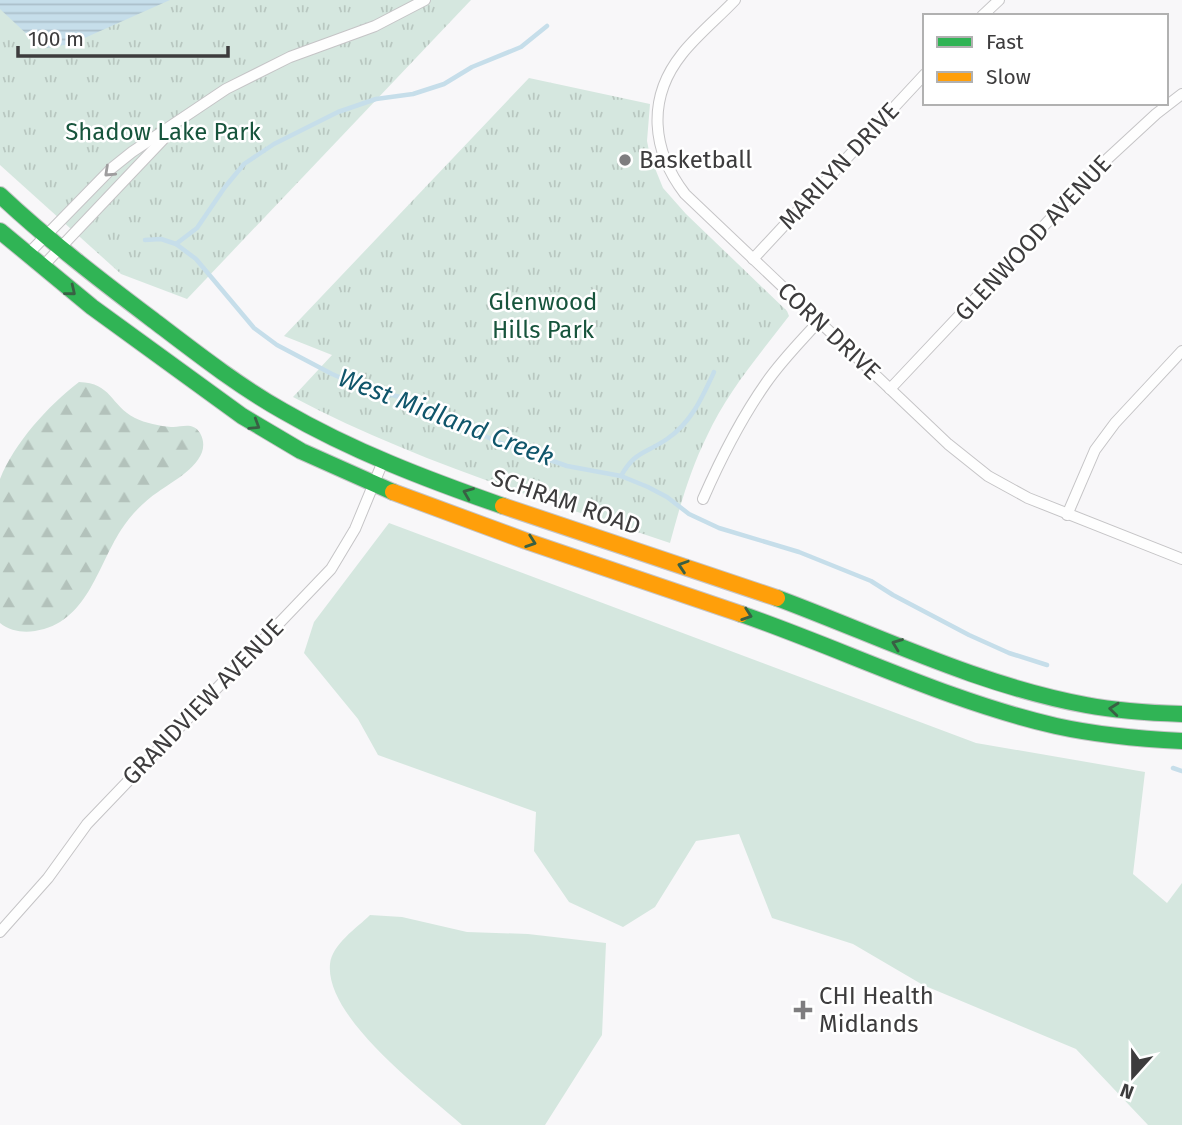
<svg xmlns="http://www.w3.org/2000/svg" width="1182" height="1125" viewBox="0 0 1182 1125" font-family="'Fira Sans',sans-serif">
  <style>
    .green { fill: #d5e7df }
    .forest { fill: url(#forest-firs) }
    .park { fill: url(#park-tufts) }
    .water { fill: url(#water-rules) }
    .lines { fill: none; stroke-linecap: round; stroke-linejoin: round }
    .stream { stroke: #c6deea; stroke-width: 4.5 }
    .street-casing { stroke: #c5c4c6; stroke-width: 12 }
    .fast-casing { stroke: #c5c4c6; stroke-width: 18 }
    .slow-casing { stroke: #c5c4c6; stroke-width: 18 }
    .street { stroke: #fefefe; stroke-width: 10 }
    .fast { stroke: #30b455; stroke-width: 16 }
    .slow { stroke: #ff9f0a; stroke-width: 16 }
    .oneway { stroke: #9e9d9e }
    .oneway2 { stroke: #396044 }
    .poi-dot { fill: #7e7d7f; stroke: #fff; stroke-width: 2.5 }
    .labels { text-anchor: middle; stroke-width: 5; stroke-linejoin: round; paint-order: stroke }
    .park-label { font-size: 24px; fill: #17543c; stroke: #fff }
    .poi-label { font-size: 24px; fill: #3d3c3d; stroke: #fff; text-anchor: start }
    .street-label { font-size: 24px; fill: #3d3c3d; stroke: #fff }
    .water-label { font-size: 26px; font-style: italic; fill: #10566b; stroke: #fff }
  </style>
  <defs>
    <pattern id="forest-firs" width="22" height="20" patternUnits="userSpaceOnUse" patternTransform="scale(1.75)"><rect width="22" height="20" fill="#cfe1d9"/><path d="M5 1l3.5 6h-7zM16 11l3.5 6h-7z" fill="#b3c2bb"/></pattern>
    <pattern id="park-tufts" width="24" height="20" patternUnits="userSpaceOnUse" patternTransform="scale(1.75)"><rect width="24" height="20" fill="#d5e7df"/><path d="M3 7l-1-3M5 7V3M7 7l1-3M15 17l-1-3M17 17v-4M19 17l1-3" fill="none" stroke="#b8c7c0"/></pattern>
    <pattern id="water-rules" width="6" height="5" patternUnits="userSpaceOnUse" patternTransform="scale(1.75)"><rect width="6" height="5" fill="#c6deea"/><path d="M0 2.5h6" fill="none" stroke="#abbfca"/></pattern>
  </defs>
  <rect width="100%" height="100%" fill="#f8f7f9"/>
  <g class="green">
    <path d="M389,523L976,743L1145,772L1133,874L1167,903L1182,883V1125H1148L1076,1049L923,985L853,944L772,918L739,834L696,841L655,907L623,927L569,902L534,851L536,812L378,755L358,719L304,653L314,622Z"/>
    <path d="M370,915L402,917L467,932L528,934L606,943L602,1035L545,1125H462C424,1091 325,1018 330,964C332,944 357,928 370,915Z"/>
  </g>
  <path class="forest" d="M79,382C112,383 110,405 135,418C145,423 160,426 171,427C181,428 192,421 200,433C215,460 174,480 158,492C144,501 130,516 121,530C97,567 87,623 35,631C23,633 10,631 0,623V479C15,442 47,407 79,382Z"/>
  <g class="park">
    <path d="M0,0H471L187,299L121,274L0,165Z"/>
    <path d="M529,78L650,104L647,141L650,156L663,188L686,214L787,311L789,316C760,354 727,392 707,436C690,470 680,506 670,543C543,500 412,460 293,397L332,355L284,336Z"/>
  </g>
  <path class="water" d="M0,0H170L71,44L46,48L32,39L0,9Z"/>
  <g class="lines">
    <g class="stream">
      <path d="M145,240L161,239L176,244L196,259L254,328L277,345L332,374L365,388L400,397L498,442L567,466L621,476L648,487L667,497L689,514L719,528L799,552L871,581L893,595L969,635L1009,653L1047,665"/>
      <path d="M176,244L197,228L225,187L244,164L274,144L338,112L376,99L413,94L444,84L472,67L521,47L547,26"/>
      <path d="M621,476C635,451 645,454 667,439C691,423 702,398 714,372"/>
      <path d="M1173,768L1182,771"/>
    </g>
    <defs>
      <g id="street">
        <path d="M735,0C718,18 697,35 682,54C646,99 652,151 685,194L948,444L988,476L1028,498L1182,559"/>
        <path d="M982,16L999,0"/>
        <path d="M27,255L112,168L132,152L226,89L290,57L375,26L425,0"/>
        <path d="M753,259L925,74"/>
        <path d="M42,267L172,130"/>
        <path d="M890,389L1104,162L1156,114L1182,94"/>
        <path d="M703,499C721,458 740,420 766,383C781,361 801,341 819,321"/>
        <path d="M1067,515L1095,450L1115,423L1182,351"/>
        <path d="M0,932L48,878L87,824L331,569L355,529L384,459"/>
      </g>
      <g id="fast">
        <path d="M0,195C48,240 100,280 153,320C195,352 237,385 283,411C352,451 428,480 503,506"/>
        <path d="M0,231L92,307L242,416L301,451L393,492"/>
        <path d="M777,598C879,636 978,685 1086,705C1118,711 1150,713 1182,714"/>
        <path d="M741,614C845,650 947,701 1056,726C1097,735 1140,739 1182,741"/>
      </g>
      <g id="slow">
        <path d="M393,492L526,541L741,614"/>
        <path d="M503,506L777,598"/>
      </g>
    </defs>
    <use href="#street" class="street-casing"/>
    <use href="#fast" class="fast-casing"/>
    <use href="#slow" class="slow-casing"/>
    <use href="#street" class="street"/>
    <use href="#fast" class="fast"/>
    <use href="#slow" class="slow"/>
  </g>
  <defs><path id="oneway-chevron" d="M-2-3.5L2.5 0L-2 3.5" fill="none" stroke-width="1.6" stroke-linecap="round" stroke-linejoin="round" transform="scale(1.75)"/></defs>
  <use class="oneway" href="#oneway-chevron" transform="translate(109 172) rotate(137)"/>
  <g class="oneway2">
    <use href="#oneway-chevron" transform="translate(71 291) rotate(39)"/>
    <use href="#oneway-chevron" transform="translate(255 425) rotate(32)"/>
    <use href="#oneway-chevron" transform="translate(468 493) rotate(-158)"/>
    <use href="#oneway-chevron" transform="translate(531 542) rotate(19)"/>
    <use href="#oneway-chevron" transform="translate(683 566) rotate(-162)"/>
    <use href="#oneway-chevron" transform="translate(747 615) rotate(19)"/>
    <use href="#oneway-chevron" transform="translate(897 644) rotate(-159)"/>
    <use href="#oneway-chevron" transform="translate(1114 709) rotate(-174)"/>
  </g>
  <g class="poi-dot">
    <circle cx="625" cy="160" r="7"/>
    <path d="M799.5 999.5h7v7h7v7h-7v7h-7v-7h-7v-7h7z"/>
  </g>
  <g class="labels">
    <g class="park-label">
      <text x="163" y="140">Shadow Lake Park</text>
      <text x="543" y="310">Glenwood<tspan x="543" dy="28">Hills Park</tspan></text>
    </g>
    <g class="poi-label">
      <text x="639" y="168">Basketball</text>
      <text x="819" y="1004">CHI Health<tspan x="819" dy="28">Midlands</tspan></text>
    </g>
    <g class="street-label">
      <text transform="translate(839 166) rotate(-47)" y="8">MARILYN DRIVE</text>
      <text transform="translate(1033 238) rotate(-47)" y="8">GLENWOOD AVENUE</text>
      <text transform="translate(829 331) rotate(43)" y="8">CORN DRIVE</text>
      <text transform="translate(566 502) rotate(19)" y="8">SCHRAM ROAD</text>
      <text transform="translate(203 702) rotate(-46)" y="8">GRANDVIEW AVENUE</text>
    </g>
    <g class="water-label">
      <text transform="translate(446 417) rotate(21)" y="9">West Midland Creek</text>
    </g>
  </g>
  <rect x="923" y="14" width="245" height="91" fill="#ffffff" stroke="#b1b1b1" stroke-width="2"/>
  <rect x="937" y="37" width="35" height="10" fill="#30b455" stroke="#b1b1b1" stroke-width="2"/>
  <text x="986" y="49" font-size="21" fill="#3d3c3d">Fast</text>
  <rect x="937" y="72" width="35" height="10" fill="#ff9f0a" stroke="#b1b1b1" stroke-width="2"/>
  <text x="986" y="84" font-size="21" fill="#3d3c3d">Slow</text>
  <g transform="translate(1133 1076) rotate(201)" stroke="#ffffff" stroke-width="5" paint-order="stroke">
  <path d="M0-5L12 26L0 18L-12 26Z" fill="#3d3c3d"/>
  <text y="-10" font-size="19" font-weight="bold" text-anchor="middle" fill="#3d3c3d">N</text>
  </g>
  <path d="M18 46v10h210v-10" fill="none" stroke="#3d3c3d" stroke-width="3.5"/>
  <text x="28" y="46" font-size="21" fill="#3d3c3d" stroke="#ffffff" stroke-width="5" paint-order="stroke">100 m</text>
</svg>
